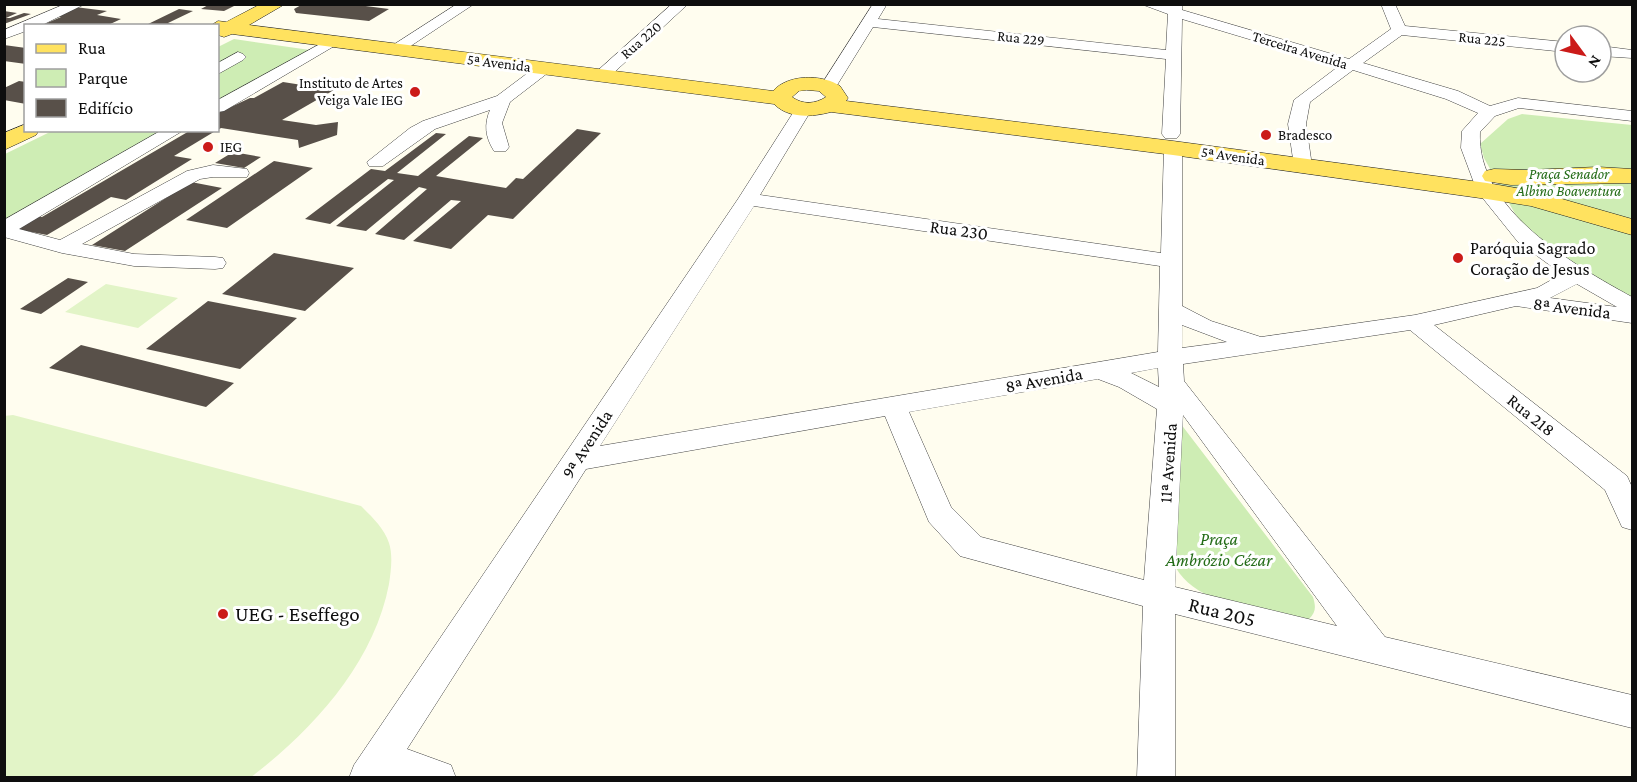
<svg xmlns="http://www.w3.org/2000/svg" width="1637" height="782" font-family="'Crimson Pro',serif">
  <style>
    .green { fill: #ceedb4 }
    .pitch { fill: #e2f4c7 }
    .building { fill: #585049 }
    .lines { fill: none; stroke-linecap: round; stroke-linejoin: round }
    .minor-casing { stroke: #414141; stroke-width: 1 }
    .major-casing { stroke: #1f1f1f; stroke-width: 1 }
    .minor { fill: #fff; fill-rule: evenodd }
    .major { fill: #ffe25f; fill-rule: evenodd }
    .poi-dot { fill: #cb1b19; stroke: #fff; stroke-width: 2 }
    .labels { text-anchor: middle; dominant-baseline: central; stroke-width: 6; stroke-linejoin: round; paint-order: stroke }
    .far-street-label { font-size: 15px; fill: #0e0e0e; stroke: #fff }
    .far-poi-label { font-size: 15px; fill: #0e0e0e; stroke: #fff; text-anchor: start }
    .far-park-label { font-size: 15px; font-style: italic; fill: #246c18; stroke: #fff }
    .street-label { font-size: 18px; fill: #0e0e0e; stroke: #fff }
    .poi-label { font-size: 18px; fill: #0e0e0e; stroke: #fff; text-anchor: start }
    .park-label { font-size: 18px; font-style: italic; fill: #246c18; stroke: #fff }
    .near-street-label { font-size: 21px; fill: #0e0e0e; stroke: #fff }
    .near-poi-label { font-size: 21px; fill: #0e0e0e; stroke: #fff; text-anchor: start }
  </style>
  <rect width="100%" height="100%" fill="#fffdef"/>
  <path class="green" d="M234 39 310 50 218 102V47Z
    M1522 114 1632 125V301L1609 289 1530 236 1514 212 1484 158 1480 144 1508 119Z
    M52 131H168L5 223V154Z
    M1174 415 1313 597C1316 607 1316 612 1309 619H1298C1260 610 1197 605 1176 568Z"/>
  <path class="pitch" d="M106 284 178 298 138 328 65 312Z
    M13 415 361 506C372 517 384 528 389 543 393 555 391 571 389 584 374 663 313 730 251 777H5L4 416Z"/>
  <path class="building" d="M210 4H238L224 11 201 9Z
    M303 4H350L389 9 369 21 296 13 294 9Z
    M75 7 107 11 97 15 121 19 106 26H40L61 17 52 16Z
    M179 9 193 11 168 23 175 24 171 26H144Z
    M4 11 17 13 6 18H10L24 13 31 14 4 24Z
    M4 45 26 48V64L4 61Z
    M19 81 26 82V104L4 100V88Z
    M283 82 334 90 282 120 316 125 338 122 337 135 299 148 298 140 221 128 218 130V113L250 98H254Z
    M577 129 601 133 513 219 488 215 451 249 413 241 461 201 451 200 404 240 375 234 427 189 419 187 366 231 336 226 394 180 388 179 330 224 305 219 371 169 385 171 436 133 446 134 397 173 418 176 469 136 483 138 436 176 506 188 516 178 523 179Z
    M191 130H217L174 156 192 159 126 200 111 197 47 235 16 229 38 216 42 217Z
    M233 152 261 157 244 168 215 163Z
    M274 161 313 168 227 228 186 220Z
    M191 182 222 188 125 251 92 245Z
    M274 253 354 268 305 311 222 294Z
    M68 278 88 282 41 314 20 309Z
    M208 301 297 318 240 369 146 349Z
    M81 345 234 383 206 407 49 368Z"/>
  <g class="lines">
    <defs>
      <path id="minor" d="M65 4H85L40 26H26V31L4 39V30Z
        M457 4H474L400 53H390L387 50 390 47Z
        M672 4H688L607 79H595L593 76 595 73Z
        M873 4H887L878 19 1166 50 1168 14 1141 4H1182V10L1349 59 1391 29 1381 4H1395L1405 26 1565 42V52L1402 35 1363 63 1458 91 1490 106 1518 98 1632 111V121L1519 108 1495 116 1480 132C1476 210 1574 265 1632 297V323L1516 306 1434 325 1627 476 1632 487V530L1622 527 1605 490 1410 330 1183 364 1184 381 1385 637 1632 695V728L1175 614V778H1137L1143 606 960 556 929 522 885 416 586 469 407 749 451 765 456 778H349L354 765 738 199 798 105H810L812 109 760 195 1161 253 1164 148 1167 144H1179L1182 148V306L1211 321 1261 337 1415 315 1537 288 1562 274 1518 242 1477 191 1461 148 1462 131 1478 113 1446 99 1353 70 1310 102 1306 124 1312 166 1310 170H1296L1294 166 1288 124 1294 100 1339 66 1182 19 1180 134 1177 138H1165L1162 134 1166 59 873 27 834 90H822L820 87ZM754 206 1160 266 1158 352 600 446ZM1577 284 1617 307 1550 298ZM1182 325 1227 342 1182 348ZM1158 368 1159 387 1131 373ZM1098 379 1119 387 1157 409 1144 580 981 537 951 507 909 412ZM1183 415 1337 626 1175 587Z
        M331 38 336 39 338 42 336 45 224 111 218 112V100Z
        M1601 46 1632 50V58L1601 56Z
        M238 52 243 54 246 57 243 60 218 74V63Z
        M543 64 549 66 551 69 549 72 510 102 502 123 509 147 506 151H494C485 137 484 124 490 110L435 129 383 166H369L367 162 410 128 423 121 497 96 537 66Z
        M162 130H184L19 229 60 240 187 171 213 165 247 169 249 173 247 177H213L200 179 82 244 134 254 215 257 223 258 226 263 223 268 215 269 134 266 62 253 4 237V220Z"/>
      <path id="major" d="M261 4H285L249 25 773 91C788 74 822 74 840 86L848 98 846 101 1173 141 1487 183 1534 191 1632 219V235L1531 206 1487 199 1173 155 831 112C812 117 789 119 774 104L232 34 224 37 218 35V26H210L218 21 226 22ZM807 90 819 91 826 97C815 104 803 105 792 97L799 91Z
        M26 124V130H39L36 135 4 150V133Z
        M1598 167 1632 169V183L1511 185 1485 181 1482 176 1485 171 1494 169 1528 170Z"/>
    </defs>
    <use href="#minor" class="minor-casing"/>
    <use href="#major" class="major-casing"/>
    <use href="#minor" class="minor"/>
    <use href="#major" class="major"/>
  </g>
  <g class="poi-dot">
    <circle cx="415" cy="92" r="6"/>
    <circle cx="1266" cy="135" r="6"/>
    <circle cx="208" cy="147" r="6"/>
    <circle cx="1458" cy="258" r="6"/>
    <circle cx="223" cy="614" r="6"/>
  </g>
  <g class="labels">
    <g class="far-street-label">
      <text transform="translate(1021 38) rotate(6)">Rua 229</text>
      <text transform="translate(1482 39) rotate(6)">Rua 225</text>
      <text transform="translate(641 40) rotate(-41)">Rua 220</text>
      <text transform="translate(1300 50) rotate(17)">Terceira Avenida</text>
      <text transform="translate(499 63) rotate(7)">5ª Avenida</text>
      <text transform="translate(1233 156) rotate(8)">5ª Avenida</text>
    </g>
    <g class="far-poi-label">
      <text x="403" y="83" text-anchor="end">Instituto de Artes<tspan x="403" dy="17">Veiga Vale IEG</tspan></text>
      <text x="1278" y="135">Bradesco</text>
      <text x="220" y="147">IEG</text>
    </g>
    <g class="far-park-label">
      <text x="1569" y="174">Praça Senador<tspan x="1569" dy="17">Albino Boaventura</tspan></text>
    </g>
    <g class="street-label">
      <text transform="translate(959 230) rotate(8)">Rua 230</text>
      <text transform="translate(1572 308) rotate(7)">8ª Avenida</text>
      <text transform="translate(1044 380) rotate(-10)">8ª Avenida</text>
      <text transform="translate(1531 415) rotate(39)">Rua 218</text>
      <text transform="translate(587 444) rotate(-57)">9ª Avenida</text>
      <text transform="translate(1168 463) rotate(-86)">11ª Avenida</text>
    </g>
    <g class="poi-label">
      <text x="1470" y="248">Paróquia Sagrado<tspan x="1470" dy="21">Coração de Jesus</tspan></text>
    </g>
    <g class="park-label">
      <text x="1219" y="539">Praça<tspan x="1219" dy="21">Ambrózio Cézar</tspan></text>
    </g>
    <g class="near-street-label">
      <text transform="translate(1222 612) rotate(14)">Rua 205</text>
    </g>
    <g class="near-poi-label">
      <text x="235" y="614">UEG - Eseffego</text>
    </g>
  </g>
  <rect width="1637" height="782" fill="none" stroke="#0e0e0e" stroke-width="12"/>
  <rect x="24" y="24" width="195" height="108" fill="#ffffff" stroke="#9f9f9f" stroke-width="1.5"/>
  <rect x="36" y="44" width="30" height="9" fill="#ffe25f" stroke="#9f9f9f" stroke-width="1.5"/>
  <text x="78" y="54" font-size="18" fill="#0e0e0e">Rua</text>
  <rect x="36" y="69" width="30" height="18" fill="#ceedb4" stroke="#9f9f9f" stroke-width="1.5"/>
  <text x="78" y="84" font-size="18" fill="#0e0e0e">Parque</text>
  <rect x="36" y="99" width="30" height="18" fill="#585049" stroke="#9f9f9f" stroke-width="1.5"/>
  <text x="78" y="114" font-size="18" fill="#0e0e0e">Edifício</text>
  <g transform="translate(1583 54) rotate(123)"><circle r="28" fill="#ffffff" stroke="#9f9f9f" stroke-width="1.5"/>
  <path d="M0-4.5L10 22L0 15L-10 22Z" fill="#cb1b19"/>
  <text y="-9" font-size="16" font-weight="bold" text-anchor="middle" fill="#0e0e0e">N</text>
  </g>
</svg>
